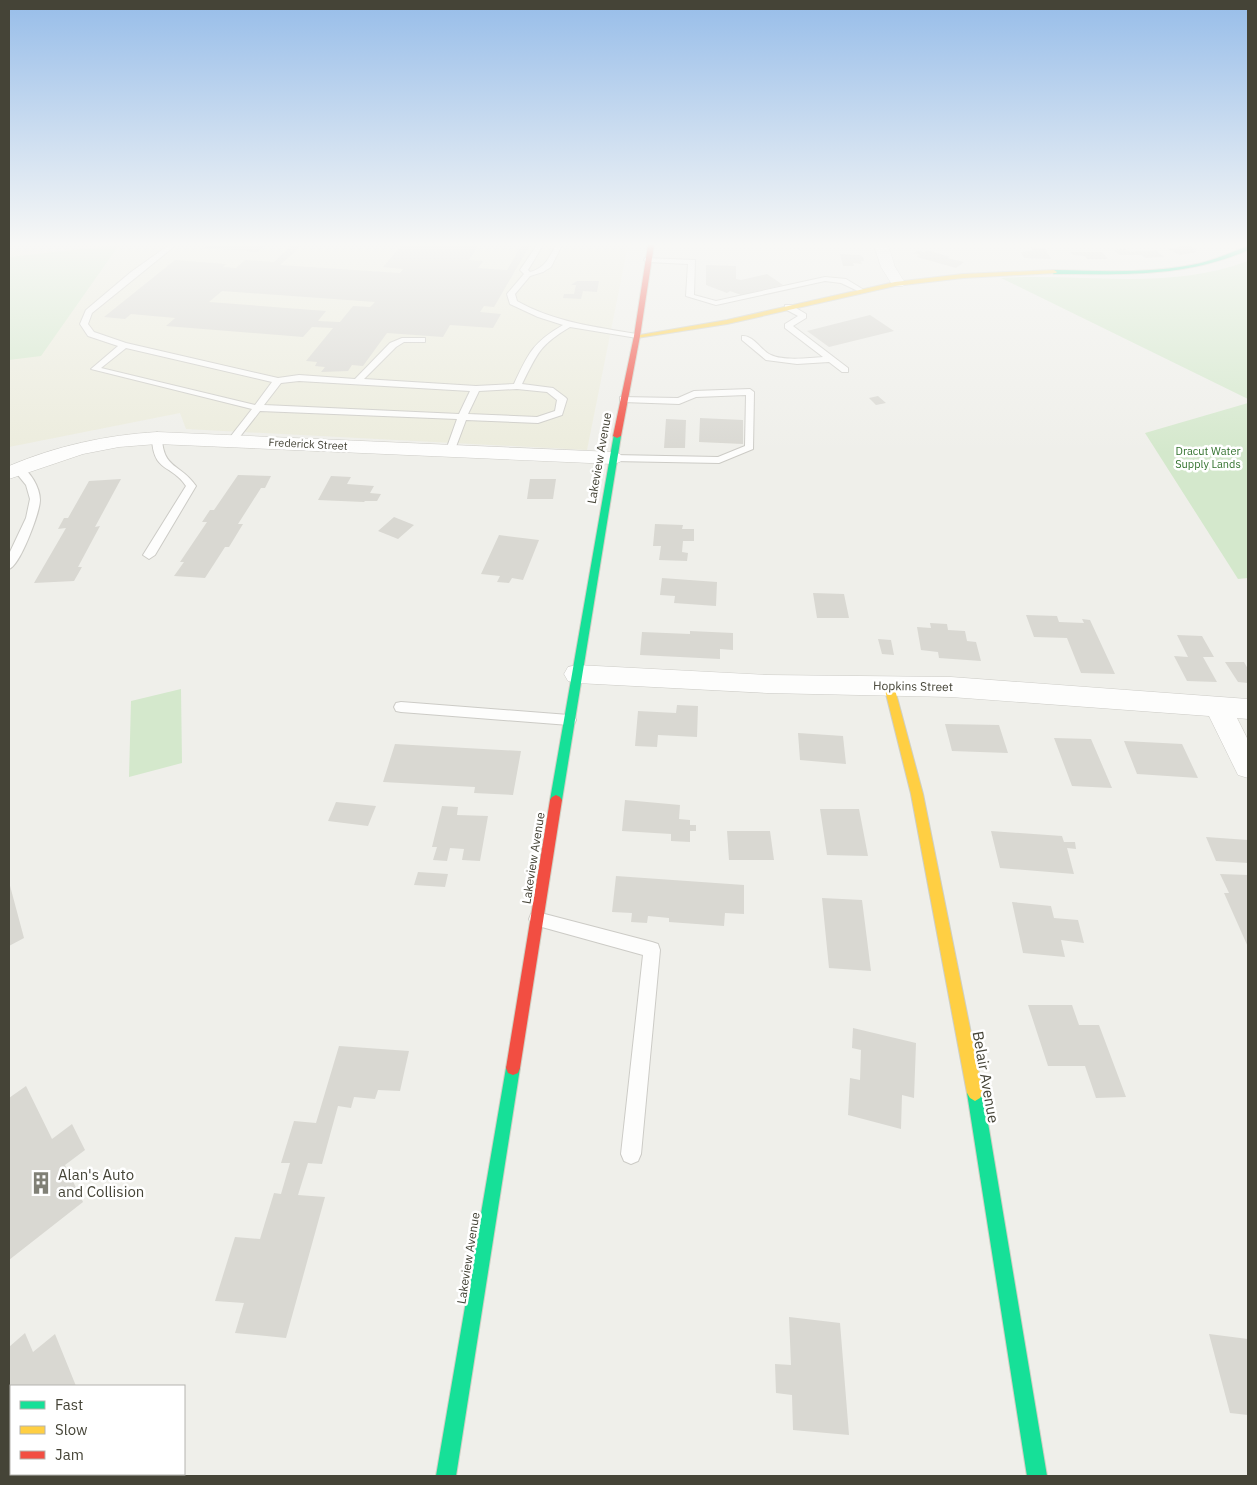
<svg xmlns="http://www.w3.org/2000/svg" width="1257" height="1485" font-family="'IBM Plex Sans',sans-serif">
  <style>
    .education { fill: #ececdd }
    .green { fill: #d4e8cc }
    .building { fill: #d9d8d2; fill-rule: evenodd }
    .lines { fill: none; stroke-linecap: round; stroke-linejoin: round }
    .lane-casing { stroke: #cccbc6; stroke-width: 2 }
    .street-casing { stroke: #cccbc6; stroke-width: 1 }
    .fast-casing { stroke: #cfcfc3; stroke-width: 2 }
    .slow-casing { stroke: #cfcfc3; stroke-width: 2 }
    .jam-casing { stroke: #cfcfc3; stroke-width: 2 }
    .lane { fill: #fdfdfc; fill-rule: evenodd }
    .street { fill: #fdfdfc; fill-rule: evenodd }
    .fast { fill: #16e098; fill-rule: evenodd }
    .slow { fill: #ffcf43; fill-rule: evenodd }
    .jam { fill: #f24e42; fill-rule: evenodd }
    .labels { text-anchor: middle; dominant-baseline: central; stroke-width: 5; stroke-linejoin: round; paint-order: stroke }
    .far-street-label { font-size: 11px; fill: #454437; stroke: #fff }
    .far-park-label { font-size: 11px; fill: #33722e; stroke: #fff }
    .street-label { font-size: 12px; fill: #454437; stroke: #fff }
    .near-street-label { font-size: 15px; fill: #454437; stroke: #fff }
    .near-poi-label { font-size: 15px; fill: #454437; stroke: #fff; text-anchor: start }
  </style>
  <rect width="100%" height="100%" fill="#efefea"/>
  <path class="education" d="M9 245H628L587 450 186 429 180 413 9 447Z"/>
  <path class="green" d="M119 245 41 356 9 360V257Z
    M1248 261V399L1001 278C1083 273 1169 291 1248 261Z
    M1248 403V578L1238 579 1145 433Z
    M181 689 182 763 129 777 131 701Z"/>
  <path class="building" d="M207 245H266L258 252 203 248Z
    M292 245H302L280 265 400 273 403 269 383 267 402 245H479L469 260 483 261 478 268 507 270 522 245H530L494 307 484 306 480 312 501 314 493 328 450 325 443 337 387 333 363 366 352 365 348 371 321 372 325 367 315 366 317 362 306 361 333 328 312 327 303 337 166 326 175 318 131 314 125 319 104 317 175 260 226 264 223 267 236 268 245 260 274 262ZM222 291 375 302 370 307 353 306 340 322 318 321 326 311 209 302Z
    M1188 245 1198 249 1193 250 1197 252 1180 255 1168 249Z
    M1031 247 1045 248 1051 259 1024 258 1021 252 1033 251Z
    M1126 249 1130 252 1156 250 1164 257 1145 258 1142 255H1120L1113 250Z
    M927 250 950 257 947 258 964 262 956 268 917 257 920 255 913 253 918 251 924 252Z
    M1070 252H1102L1108 259H1087L1085 256 1073 255Z
    M840 254 859 255 863 257 864 261H861L862 264 853 263 854 266H843Z
    M706 265 736 266V279L741 280 767 274 783 285 741 295 730 291 727 293 706 285Z
    M577 281H599L597 292 583 291 581 299 563 298 564 294H574L576 285H571Z
    M870 315 894 331 829 347 807 331Z
    M878 396 886 403 876 405 869 398Z
    M700 418 743 420V444L699 442Z
    M666 419 686 420 685 448H664Z
    M238 475 271 476 265 488H261L238 524H243L229 547H225L205 578 174 576 184 562H180L207 522H202L210 510H214Z
    M331 476 351 477 347 484 374 486 370 493 381 494 377 501H365L364 502 318 500Z
    M121 479 95 527 100 526 78 567H82L74 581 34 583 66 528 58 529 64 518H68L89 481Z
    M530 479H556L553 499H527Z
    M394 517 414 525 398 539 378 531Z
    M655 524 683 525 682 529H694V541H683L682 552 688 553 687 561 659 560 661 546H653Z
    M499 535 539 540 523 580 512 578 509 583 497 582 500 576 481 574Z
    M662 578 717 582 716 606 674 603 675 596 660 595Z
    M813 593 844 594 849 618H817Z
    M1026 615 1057 616 1059 622 1084 623 1082 619 1090 620 1115 674 1081 673 1067 638 1034 637Z
    M930 623 947 624 948 630 965 631 967 641 976 642 981 661 939 658 938 652 921 650 917 627 931 628Z
    M690 631 733 633V650L720 649V659L640 655 642 632 690 634Z
    M1177 635 1202 636 1214 657H1203L1217 682 1187 681 1174 656 1188 657Z
    M878 639 891 640 894 655 882 654Z
    M1225 662H1244L1248 669V683L1238 682Z
    M677 705 698 706 697 737 658 735 657 747 635 746 638 711 676 713Z
    M945 724 999 725 1008 753 952 751Z
    M798 733 843 736 846 764 800 760Z
    M1054 738 1091 739 1112 788 1072 786Z
    M1124 741 1182 744 1198 778 1137 774Z
    M395 744 521 751 513 795 474 793 475 787 383 782Z
    M625 800 680 805 679 819 690 820V825H696V831H690V842L671 841V834L622 831Z
    M336 802 376 806 368 826 328 821Z
    M442 806 458 807 457 815 488 816 480 861 462 860 464 849 450 848 447 861 433 860 437 847H432Z
    M820 809H859L868 856 827 855Z
    M727 831H770L774 860H729Z
    M991 831 1062 836 1064 842H1075L1076 849 1067 848 1074 874 1000 868Z
    M1206 837 1248 840V863L1216 861Z
    M418 872 448 874 445 887 414 885Z
    M1220 874 1248 875V947L1224 893H1229Z
    M616 876 744 885V914L725 913 724 926 669 922V918L648 916 647 923 631 922 632 913 612 912Z
    M9 882 24 938 9 946Z
    M822 898 862 900 871 971 829 968Z
    M1012 902 1051 906 1054 918 1078 920 1084 943 1061 940 1065 957 1023 953Z
    M1028 1005H1072L1079 1025H1099L1126 1097 1096 1098 1085 1066H1048Z
    M853 1028 916 1043 914 1098 902 1095 901 1129 848 1115 850 1078 860 1080 861 1050 852 1048Z
    M339 1046 409 1051 400 1091 378 1090 375 1099 354 1097 351 1108 338 1106 322 1164 308 1163 298 1195 325 1197 286 1338 235 1333 244 1303 215 1301 235 1237 260 1239 274 1193 281 1194 290 1163H281L294 1121 316 1123Z
    M26 1086 52 1139 72 1124 85 1150 65 1165 83 1202 9 1260V1098Z
    M789 1317 840 1323 849 1435 793 1430 792 1395 776 1393 775 1364 791 1365Z
    M25 1333 33 1352 55 1334 76 1386H11V1474H28L29 1476H9V1347Z
    M1209 1334 1248 1339V1415L1230 1413Z"/>
  <g class="lines">
    <defs>
      <path id="lane" d="M169 245H176L92 313 88 324 94 332 126 343 278 378 299 375 355 379 390 343 402 338H425V342H404L396 347 364 379 476 386 514 384C528 354 533 342 563 325L538 317 510 304 507 294 524 274 520 270 537 245H543L528 270 530 272C545 268 549 258 556 245H562L551 267 543 272 530 276 515 294 517 301C554 322 595 327 637 334L641 336 637 338 570 327C540 345 538 352 522 384L553 388 565 397 567 399 562 415 538 423 466 420 454 452H448L446 450 457 419 260 411 235 443 232 444 227 441 252 409 91 369 118 346 88 336 80 324 86 310 131 272ZM126 348 272 382 255 405 101 368ZM299 381 470 391 459 414 264 405 281 383ZM517 389 547 392 557 400 555 411 537 417 468 414 479 391Z
        M645 258 695 260 694 295 716 301 825 277 846 279 864 290 860 292 841 283 825 281 716 305 686 296 688 264 648 262 644 260Z
        M785 305H791L806 314V318L793 326 848 368V372H842L829 362 797 364 766 360 742 340V336C754 335 761 351 771 355 783 361 809 358 823 357L785 328V324L798 316 785 309Z
        M750 389 754 392 753 449 719 463 613 461 608 458 613 455 718 457 745 446 746 395 696 397 679 404 623 402 620 401V397L678 398 694 391Z
        M157 435 162 438C163 469 181 464 196 486L155 555 149 559 143 555 186 486C172 464 153 473 152 438Z
        M18 466C30 469 40 488 40 500 40 512 20 566 9 569V554L26 518 30 499 26 485 13 469Z
        M401 702 569 715 574 716 576 720 574 724 569 725 401 712 396 711 394 707 396 703Z
        M537 912 652 942 658 944 660 950 641 1154 638 1161 631 1164 624 1161 621 1154 643 955 531 924 529 919 531 914Z"/>
      <path id="street" d="M874 245H888L895 267 905 283 903 286H893L881 267Z
        M157 432 613 452 620 454 623 458 620 462 613 464 157 444 119 447 83 454 9 479V466C56 446 106 435 157 432Z
        M577 665 767 675 951 677 1248 699V719L1237 718 1248 740V778L1238 775 1209 716 951 697 767 693 577 683 568 681 564 674 568 667Z"/>
      <path id="fast" d="M1248 246V250C1185 278 1122 274 1054 274L1051 272 1054 270C1103 271 1153 274 1201 263 1217 259 1232 252 1248 246Z
        M614 434 621 436 562 800 560 803 556 805 552 803 550 800Z
        M513 1061 518 1063 520 1068 456 1476H436L506 1068 508 1063Z
        M975 1085 980 1088 983 1093 1047 1476H1027L967 1093 970 1088Z"/>
      <path id="slow" d="M1054 270 1057 272 1056 273 963 278 895 286 727 324 637 338 634 336 727 320 895 282 963 274Z
        M889 682 894 686 923 794 983 1093 980 1098 975 1101 970 1098 967 1093 911 794 884 686Z"/>
      <path id="jam" d="M648 245H654L640 336 621 436 617 438 613 436 634 336Z
        M556 795 560 797 562 800 520 1068 518 1073 513 1075 508 1073 506 1068 550 800 552 797Z"/>
    </defs>
    <use href="#lane" class="lane-casing"/>
    <use href="#street" class="street-casing"/>
    <use href="#fast" class="fast-casing"/>
    <use href="#slow" class="slow-casing"/>
    <use href="#jam" class="jam-casing"/>
    <use href="#lane" class="lane"/>
    <use href="#street" class="street"/>
    <use href="#fast" class="fast"/>
    <use href="#slow" class="slow"/>
    <use href="#jam" class="jam"/>
  </g>
  <linearGradient id="sky" x2="0" y2="1"><stop stop-color="#97bde9"/><stop offset="0.54" stop-color="#f8f8f6"/><stop offset="1" stop-color="#f8f8f6" stop-opacity="0"/></linearGradient>
  <rect width="1257" height="453" fill="url(#sky)"/>
  <defs>
    <symbol id="building-bare" viewBox="-9 -9 18 18"><path d="M-4-6H4V6H1V3H-1V6H-4ZM-2.5-4.3h1.7v1.8h-1.7ZM.8-4.3h1.7v1.8H.8ZM-2.5-1h1.7V.8h-1.7ZM.8-1h1.7V.8H.8Z" fill="#808076" stroke="#fff" stroke-width="2.5" paint-order="stroke"/></symbol>
  </defs>
  <g fill-rule="evenodd">
    <use href="#building-bare" x="25" y="1167" width="32" height="32"/>
  </g>
  <g class="labels">
    <g class="far-street-label">
      <text transform="translate(308 444) rotate(3)">Frederick Street</text>
    </g>
    <g class="far-park-label">
      <text x="1208" y="451">Dracut Water<tspan x="1208" dy="13">Supply Lands</tspan></text>
    </g>
    <g class="street-label">
      <text transform="translate(599 458) rotate(-80)">Lakeview Avenue</text>
      <text transform="translate(913 686) rotate(1)">Hopkins Street</text>
      <text transform="translate(533 858) rotate(-81)">Lakeview Avenue</text>
      <text transform="translate(468 1258) rotate(-81)">Lakeview Avenue</text>
    </g>
    <g class="near-street-label">
      <text transform="translate(986 1077) rotate(80)">Belair Avenue</text>
    </g>
    <g class="near-poi-label">
      <text x="58" y="1174">Alan's Auto<tspan x="58" dy="17">and Collision</tspan></text>
    </g>
  </g>
  <rect width="1257" height="1485" fill="none" stroke="#454437" stroke-width="20"/>
  <rect x="10" y="1385" width="175" height="90" fill="#ffffff" stroke="#b5b4af"/>
  <rect x="20" y="1401" width="25" height="8" fill="#16e098" stroke="#b5b4af"/>
  <text x="55" y="1410" font-size="15" fill="#454437">Fast</text>
  <rect x="20" y="1426" width="25" height="8" fill="#ffcf43" stroke="#b5b4af"/>
  <text x="55" y="1435" font-size="15" fill="#454437">Slow</text>
  <rect x="20" y="1451" width="25" height="8" fill="#f24e42" stroke="#b5b4af"/>
  <text x="55" y="1460" font-size="15" fill="#454437">Jam</text>
</svg>
